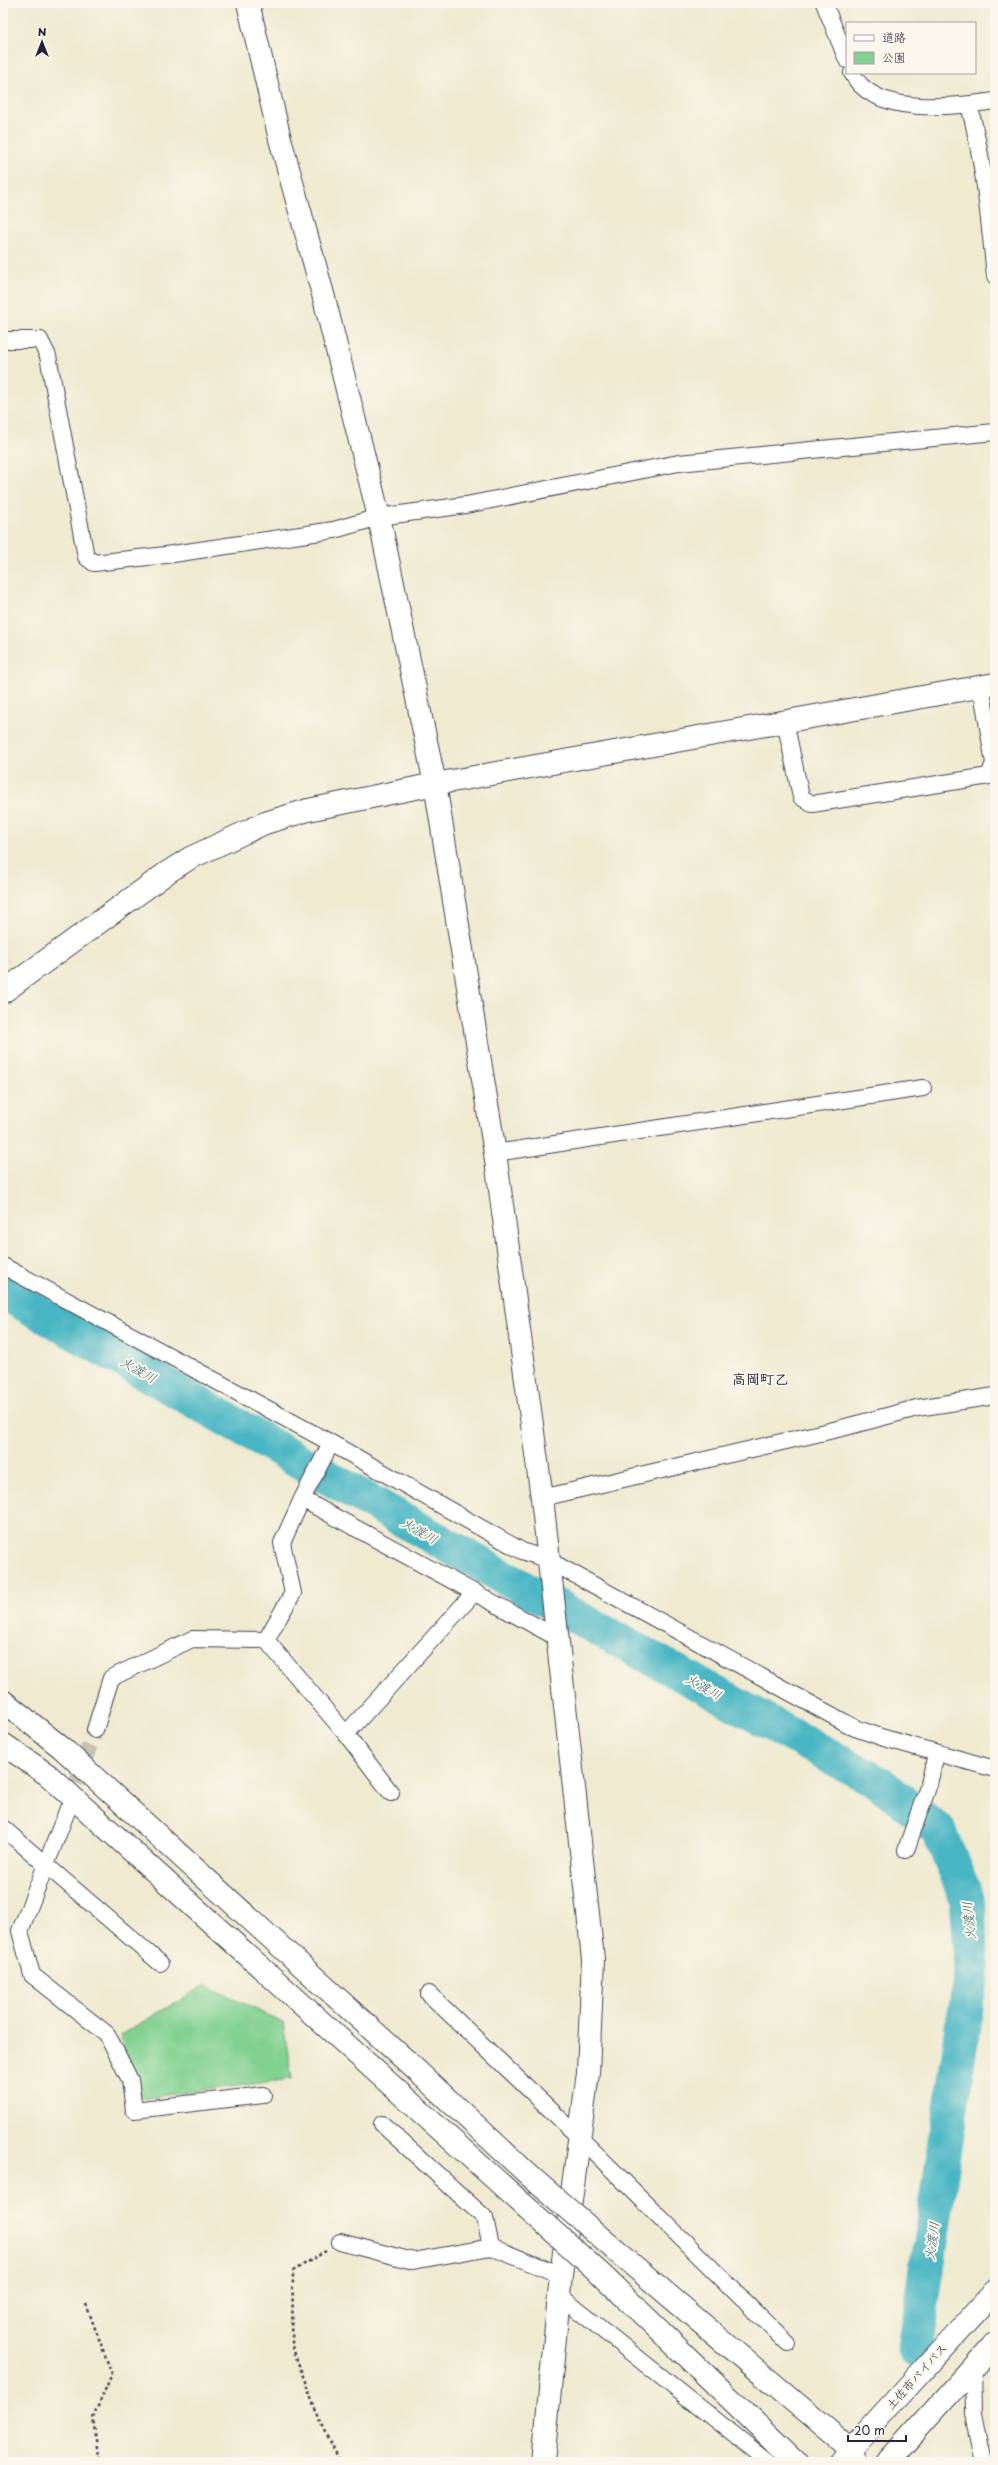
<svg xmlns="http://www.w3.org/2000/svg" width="998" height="2465" font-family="'Playpen Sans','Klee One',sans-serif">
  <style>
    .green { fill: #82d191; stroke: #527a66 }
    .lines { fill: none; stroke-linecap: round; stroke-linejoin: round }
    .river { stroke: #47b5c3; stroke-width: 35 }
    .street-tunnel { stroke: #c6c2b2; stroke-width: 16; stroke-dasharray: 16 8; stroke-linecap: butt }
    .street-casing { stroke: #414051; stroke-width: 18 }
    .secondary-casing { stroke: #414051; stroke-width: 24 }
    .highway-casing { stroke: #414051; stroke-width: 24 }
    .path { stroke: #414051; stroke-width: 2.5; stroke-dasharray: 3 3; stroke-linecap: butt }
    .street { stroke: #fff; stroke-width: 16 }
    .secondary { stroke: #fff; stroke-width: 22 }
    .highway { stroke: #fff; stroke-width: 22 }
    .highway-bridge-casing { stroke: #414051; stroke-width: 24; stroke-linecap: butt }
    .highway-bridge { stroke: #fff; stroke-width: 22 }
    .labels { text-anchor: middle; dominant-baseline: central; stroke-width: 4; stroke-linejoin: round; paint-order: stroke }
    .street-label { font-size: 12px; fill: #22223b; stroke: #fbf7ec }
    .water-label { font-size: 13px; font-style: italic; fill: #315d71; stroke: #fbf7ec }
    .quarter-label { font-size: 14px; font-weight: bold; fill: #22223b; stroke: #fbf7ec }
  </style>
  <rect width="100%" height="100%" fill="#fbf7ec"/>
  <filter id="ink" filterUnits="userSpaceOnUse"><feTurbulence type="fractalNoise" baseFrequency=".025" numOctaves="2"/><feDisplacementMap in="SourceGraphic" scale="8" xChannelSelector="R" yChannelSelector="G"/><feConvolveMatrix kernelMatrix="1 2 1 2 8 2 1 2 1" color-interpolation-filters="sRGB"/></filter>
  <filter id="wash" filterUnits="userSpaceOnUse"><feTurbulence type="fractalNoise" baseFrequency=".012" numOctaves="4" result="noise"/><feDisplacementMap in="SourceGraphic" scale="16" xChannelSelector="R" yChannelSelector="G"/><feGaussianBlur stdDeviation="0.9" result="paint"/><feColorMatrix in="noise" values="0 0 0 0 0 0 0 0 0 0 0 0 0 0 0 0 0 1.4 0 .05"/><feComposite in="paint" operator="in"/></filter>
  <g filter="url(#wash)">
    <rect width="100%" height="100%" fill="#efead0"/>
    <path class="green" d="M206 1985 283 2023 292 2079 141 2098 120 2035Z"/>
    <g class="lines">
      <path class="river" d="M3 1292 489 1569 881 1784 938 1830 967 1898 972 1966 915 2349"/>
    </g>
  </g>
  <g filter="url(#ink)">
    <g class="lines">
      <path class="street-tunnel" d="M69 1806 95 1730"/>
      <defs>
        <path id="street" d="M824 3 847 60
          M852 73C874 117 954 107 995 101
          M969 105C984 161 989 218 995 276
          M3 340H40L48 356 86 557 94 563 166 555 334 530 379 517 466 505 679 463 995 432
          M785 721 801 797 812 804 989 776 994 763 981 686
          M495 1153 923 1088
          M3 1266 331 1443 522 1551 548 1560 855 1728 884 1738 995 1769
          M331 1443 302 1499 556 1637
          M542 1498 842 1428 917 1408 995 1396
          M302 1499 282 1543 293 1593 266 1640 346 1734 475 1592
          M95 1730 111 1678 192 1639 266 1640
          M346 1734 391 1793
          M67 1811 20 1931 32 1975 107 2034 130 2080 134 2110 263 2095
          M3 1828 160 1963
          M906 1850 929 1784 936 1754
          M429 1994 579 2137 788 2344
          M382 2124 485 2218 491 2247 561 2275
          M340 2242 413 2261 491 2247
          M560 2296 768 2462
          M973 2366 974 2414 984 2462"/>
        <path id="secondary" d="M248 3 280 139 324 298 379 517 435 784 495 1153 542 1498 593 1959 588 2073 561 2275 543 2462
          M3 992 168 872 190 858 265 823 308 810 435 784 995 684"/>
        <path id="highway" d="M3 1701 62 1748 401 2056 531 2177
          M3 1744 48 1775 526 2207
          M615 2250 850 2449 855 2462
          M604 2277 796 2462
          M841 2460 995 2291
          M888 2462 995 2343"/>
      </defs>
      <use href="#street" class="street-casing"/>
      <use href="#secondary" class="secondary-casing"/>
      <use href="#highway" class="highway-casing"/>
      <path class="path" d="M326 2251 293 2271 292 2346 315 2409 340 2462
        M86 2304 112 2374 93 2418 99 2462"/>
      <use href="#street" class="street"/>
      <use href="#secondary" class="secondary"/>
      <use href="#highway" class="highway"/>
      <defs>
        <path id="highway-bridge" d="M531 2177 615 2250
          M526 2207 604 2277"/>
      </defs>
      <use href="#highway-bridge" class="highway-bridge-casing"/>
      <use href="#highway-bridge" class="highway-bridge"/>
    </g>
  </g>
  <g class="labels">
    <g class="street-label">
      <text transform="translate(916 2376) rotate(-48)">土佐市バイパス</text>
    </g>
    <g class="water-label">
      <text transform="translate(139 1369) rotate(30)">火渡川</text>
      <text transform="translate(420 1530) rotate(30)">火渡川</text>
      <text transform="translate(704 1686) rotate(29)">火渡川</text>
      <text transform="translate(968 1921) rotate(-96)">火渡川</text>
      <text transform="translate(931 2241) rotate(-82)">火渡川</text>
    </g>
    <g class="quarter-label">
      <text x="760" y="1378">高岡町乙</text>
    </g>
  </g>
  <rect width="998" height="2465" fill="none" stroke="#fbf7ec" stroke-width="16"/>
  <rect x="846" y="22" width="130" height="52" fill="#fbf7ec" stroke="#a4a2a5"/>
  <rect x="854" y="35" width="20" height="6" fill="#ffffff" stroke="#a4a2a5"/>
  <text x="882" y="42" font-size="12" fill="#22223b">道路</text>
  <rect x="854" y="52" width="20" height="12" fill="#82d191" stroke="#a4a2a5"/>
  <text x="882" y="62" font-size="12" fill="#22223b">公園</text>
  <g transform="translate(42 42)" stroke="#fbf7ec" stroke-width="3" paint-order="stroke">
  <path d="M0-3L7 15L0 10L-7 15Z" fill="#22223b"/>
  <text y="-6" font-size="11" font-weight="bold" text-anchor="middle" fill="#22223b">N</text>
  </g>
  <path d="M848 2435v6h58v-6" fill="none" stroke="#22223b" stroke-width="2"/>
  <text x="854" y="2435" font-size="12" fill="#22223b" stroke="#fbf7ec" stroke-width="3" paint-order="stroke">20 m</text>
</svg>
